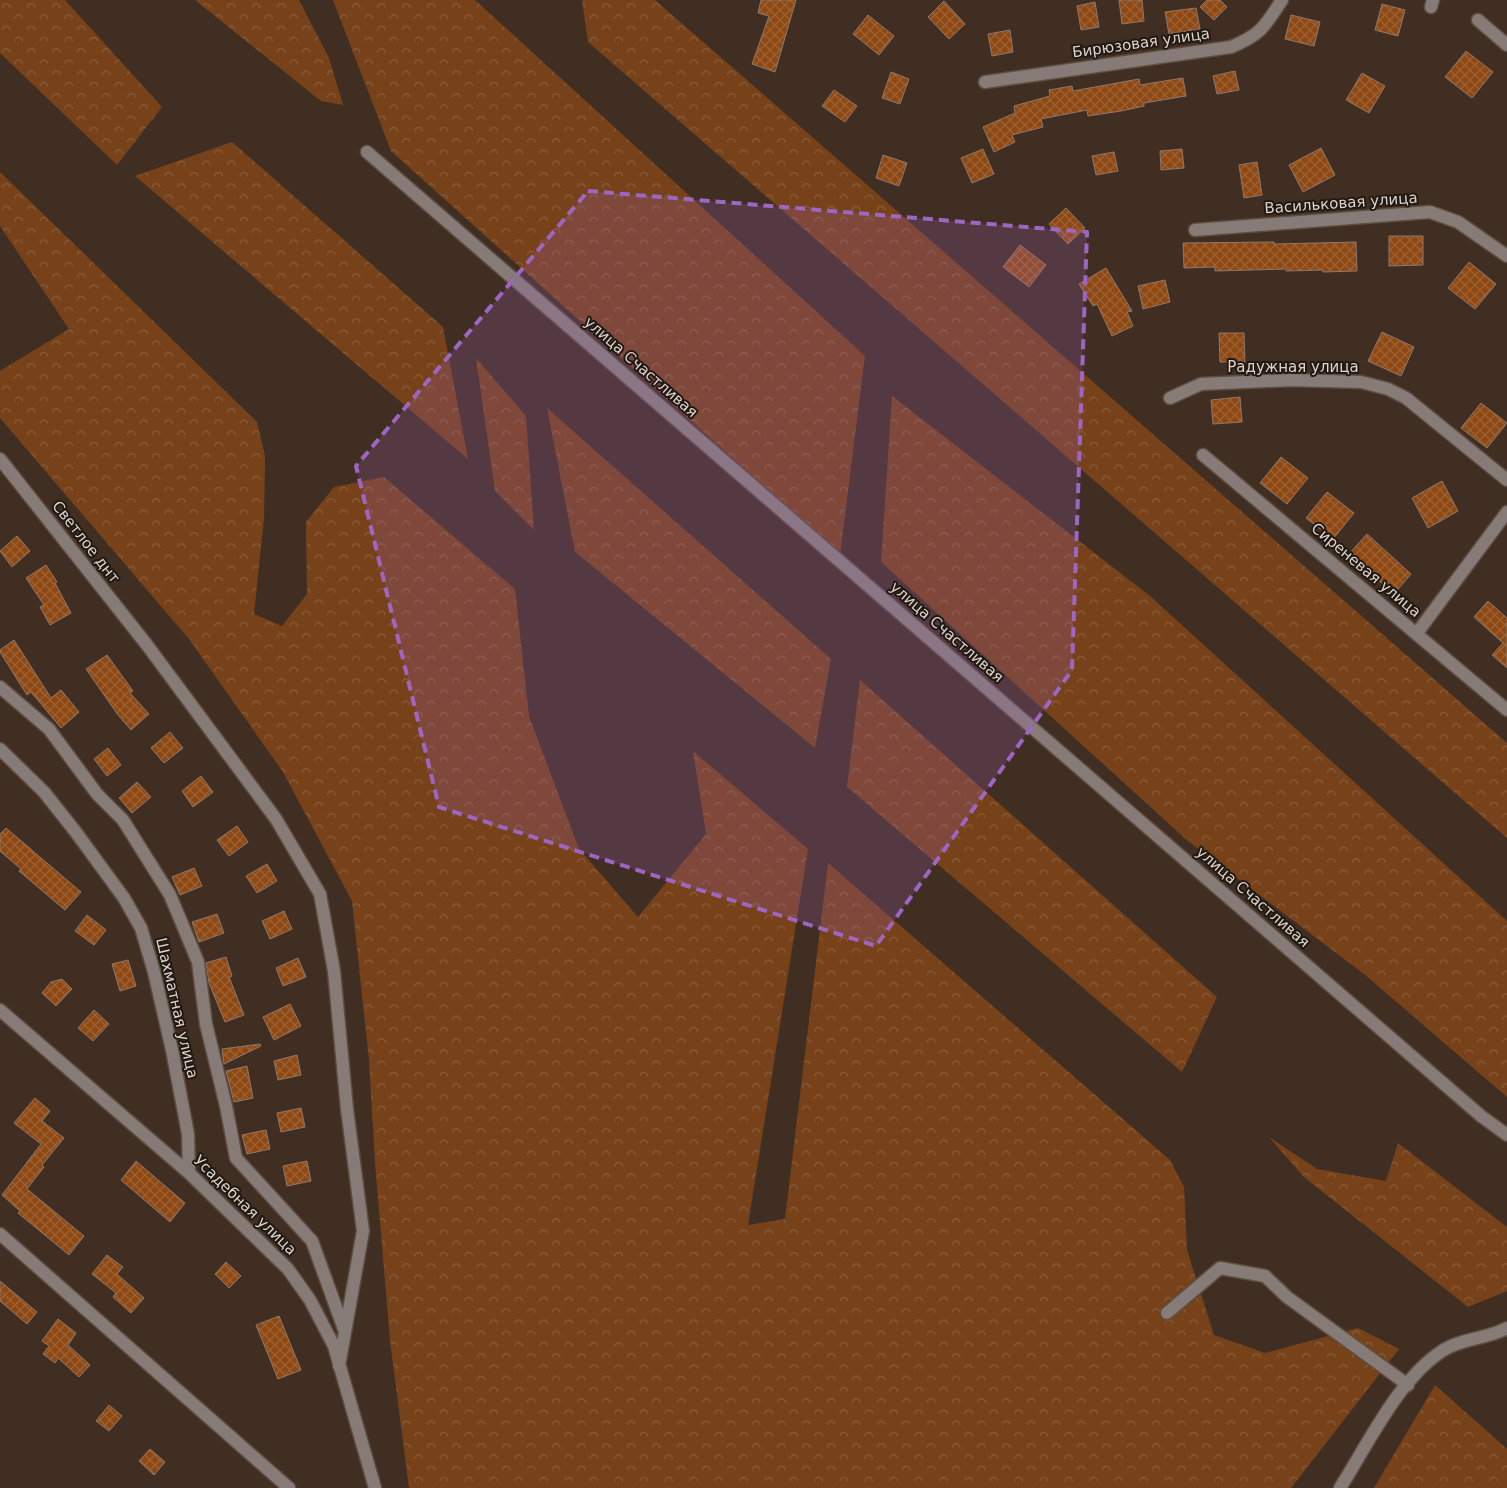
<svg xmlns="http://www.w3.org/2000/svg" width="1507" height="1488" font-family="'DejaVu Sans',sans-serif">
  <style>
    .forest { fill: url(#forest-crowns) }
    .building { fill: url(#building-cross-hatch); stroke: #8e786b }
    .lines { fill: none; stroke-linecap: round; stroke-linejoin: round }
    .minor-casing { stroke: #5d4c40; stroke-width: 15 }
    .minor { stroke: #867b77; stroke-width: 12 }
    .marked { fill: #9e66c3; fill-opacity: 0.2; stroke: #9e66c3; stroke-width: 4; stroke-dasharray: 10 6; stroke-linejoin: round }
    .labels { text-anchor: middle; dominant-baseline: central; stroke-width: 4; stroke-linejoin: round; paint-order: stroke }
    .street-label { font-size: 15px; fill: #dfd3cb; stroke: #211913 }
  </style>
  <defs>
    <pattern id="forest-crowns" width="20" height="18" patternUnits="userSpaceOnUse" patternTransform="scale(1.25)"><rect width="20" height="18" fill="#77421a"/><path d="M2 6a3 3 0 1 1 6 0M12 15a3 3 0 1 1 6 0" fill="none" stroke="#8a5c3a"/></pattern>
    <pattern id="building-cross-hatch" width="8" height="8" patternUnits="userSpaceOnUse" patternTransform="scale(1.25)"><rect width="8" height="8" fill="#8e4813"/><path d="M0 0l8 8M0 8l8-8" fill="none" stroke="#9d6234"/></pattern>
  </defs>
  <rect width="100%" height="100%" fill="#412e22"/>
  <path class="forest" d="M0 0H65L162 107 117 165 0 53Z
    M195 0H299L329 58 343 105 321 101Z
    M333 0H475L865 356 840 555 391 151Z
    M582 0H655L1507 743V838L588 42Z
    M232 142 443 327 468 459 135 176Z
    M0 172 257 422 265 456 264 518 254 614 282 626 307 594 306 522 334 487 384 477 515 589 529 716 579 849 638 917 706 834 693 751 808 849 748 1225 785 1219 828 863 1170 1160 1184 1187 1187 1250 1214 1335 1265 1353 1358 1328 1399 1349 1291 1488H409L390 1340 375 1163 369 1060 352 901 283 772 189 639 0 418V371L69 329 0 226Z
    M476 358 526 416 534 530 495 491Z
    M892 396 1150 596 1507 921V1097L1364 974 1188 841 881 562Z
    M547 408 831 659 815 748 575 552Z
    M860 680 1217 997 1182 1072 847 787Z
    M1269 1137 1317 1169 1386 1181 1398 1143 1507 1227V1291L1468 1307 1304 1177Z
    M1435 1385 1507 1449V1488H1374Z"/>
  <path class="building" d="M761 0H796L775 72 752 64 769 16 758 13Z
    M1119 0H1142L1144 21 1122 24Z
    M1207 0H1220L1227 7 1214 20 1200 7Z
    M944 1 965 24 949 39 928 17Z
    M1095 2 1099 27 1081 30 1077 6Z
    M1382 4 1405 10 1398 36 1375 30Z
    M1196 8 1200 29 1169 34 1165 12Z
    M868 15 894 36 879 55 853 34Z
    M1291 15 1320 22 1314 46 1285 39Z
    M1010 30 1013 52 992 56 988 34Z
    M1466 51 1493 72 1472 98 1445 77Z
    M1235 71 1239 90 1217 94 1213 76Z
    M891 72 909 79 900 104 882 98Z
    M1362 73 1385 86 1369 113 1346 100Z
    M1183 78 1186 96 1144 103V106L1121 111 1088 116 1087 110 1041 119 1043 127 1012 135 1015 142 994 152 983 127 1015 113 1014 106 1050 96 1049 90 1072 86 1073 91 1139 79 1140 85Z
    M834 90 857 106 845 122 822 106Z
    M1321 148 1335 175 1303 192 1289 165Z
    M983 149 994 174 972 183 961 158Z
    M1182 149 1184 168 1161 170 1160 151Z
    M1114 152 1118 171 1096 175 1092 156Z
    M883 155 907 163 899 186 876 178Z
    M1257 162 1262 195 1244 198 1239 165Z
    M1066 208 1085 228 1068 244 1049 224Z
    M1389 236H1423V265L1389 266Z
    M1274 242V244L1356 242 1357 271 1323 272V270L1286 271V269L1215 271V267L1184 268 1183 243Z
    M1020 245 1046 265 1029 287 1003 267Z
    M1469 262 1496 284 1475 309 1448 288Z
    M1106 268 1132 311 1127 312 1133 326 1112 336 1097 304 1093 306 1079 284Z
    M1165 280 1170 302 1143 309 1138 286Z
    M1382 332 1414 347 1401 376 1368 361Z
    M1219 333H1244L1245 362H1220Z
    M1240 397 1242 422 1213 424 1211 400Z
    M1481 403 1507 423 1487 448 1461 428Z
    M1281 457 1308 478 1287 504 1260 483Z
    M1442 481 1458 511 1428 528 1412 498Z
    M1327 492 1354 513 1333 539 1306 518Z
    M1367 534 1411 574 1394 594 1349 554Z
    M17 536 30 551 12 567 0 551Z
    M46 565 57 582 55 583 71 613 50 625 40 607 44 605 26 578Z
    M1488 601 1507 618V668L1492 655 1503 643 1474 617Z
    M14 640 51 698 61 690 79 712 61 728 31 692 27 695 0 652V650Z
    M107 655 133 691 130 693 149 714 131 730 118 715 86 669Z
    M170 732 183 748 164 763 151 748Z
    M108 748 121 765 107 776 94 759Z
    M201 776 213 792 193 807 182 791Z
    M137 782 151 797 132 813 119 798Z
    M237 826 248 842 229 856 217 840Z
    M6 828 81 892 65 910 19 871 21 869 0 851V834Z
    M267 864 277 881 257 893 246 876Z
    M194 868 202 886 180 895 172 877Z
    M284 911 292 929 270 939 262 921Z
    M217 914 224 933 199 942 192 922Z
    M87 915 106 930 94 945 75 931Z
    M226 957 232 976 229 977 244 1015 225 1022 209 983 206 963Z
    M298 958 306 977 283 986 276 968Z
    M128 960 136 986 120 991 112 964Z
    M62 979 72 989 56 1006 42 993 51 982Z
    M290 1004 301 1026 274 1040 263 1017Z
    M94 1010 109 1024 93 1041 78 1028Z
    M260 1044 261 1046 224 1064 222 1049Z
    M297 1055 301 1075 278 1080 274 1061Z
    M247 1066 253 1098 234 1102 226 1071Z
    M35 1098 50 1111 42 1121 64 1138 42 1165 44 1167 27 1189 84 1236 69 1255 18 1213 20 1211 2 1195 41 1144 14 1123Z
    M301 1108 305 1127 281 1132 277 1113Z
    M266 1130 270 1149 247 1154 242 1135Z
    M136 1161 185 1203 170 1222 121 1180Z
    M307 1161 311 1181 287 1186 283 1166Z
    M107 1255 123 1267 117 1274 144 1298 131 1313 113 1297 116 1293 92 1274Z
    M226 1262 241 1276 229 1288 215 1274Z
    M0 1281 37 1312 27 1324 0 1301Z
    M279 1316 301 1370 278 1379 256 1325Z
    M58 1319 76 1333 68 1345 90 1365 79 1377 58 1358 55 1363 43 1354 49 1346 42 1341Z
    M109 1405 122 1416 109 1431 96 1421Z
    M150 1449 165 1462 154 1475 139 1461Z"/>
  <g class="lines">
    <defs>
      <path id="minor" d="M1431 7 1433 0
        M1478 20 1507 45
        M985 82 1231 47C1262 34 1264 27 1282 0
        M367 152 1481 1116 1507 1135
        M1195 230 1430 212 1458 222 1507 256
        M1170 398 1201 384 1291 380 1361 382 1388 389 1406 398 1507 480
        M1203 455 1507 710
        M0 459 147 645 276 819 320 894 334 971 347 1109 363 1231 339 1366
        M1417 633 1507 512
        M0 687 49 729 97 794 123 820 170 895 198 962 206 1024 226 1106 236 1158 312 1241 345 1332
        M0 749 44 792 75 831 124 898 141 928 154 972 172 1050 188 1134 189 1173
        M0 1010 189 1173 288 1269 310 1300 334 1346 375 1488
        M0 1234 289 1488
        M1167 1313 1220 1268 1265 1276 1287 1297 1408 1385
        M1340 1488C1368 1444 1398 1380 1442 1351 1461 1338 1488 1339 1507 1328"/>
    </defs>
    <use href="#minor" class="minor-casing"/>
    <use href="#minor" class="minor"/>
  </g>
  <path class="marked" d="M588 191 1087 232 1072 670 876 946 439 807 356 466Z"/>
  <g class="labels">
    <g class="street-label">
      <text transform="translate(1141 43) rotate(-8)">Бирюзовая улица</text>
      <text transform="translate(1341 203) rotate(-4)">Васильковая улица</text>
      <text transform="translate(641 367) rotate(41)">улица Счастливая</text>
      <text x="1293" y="367">Радужная улица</text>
      <text transform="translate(86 542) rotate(52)">Светлое днт</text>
      <text transform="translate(1366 570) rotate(40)">Сиреневая улица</text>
      <text transform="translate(947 632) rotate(41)">улица Счастливая</text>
      <text transform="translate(1253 897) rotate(41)">улица Счастливая</text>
      <text transform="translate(177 1008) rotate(77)">Шахматная улица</text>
      <text transform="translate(245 1205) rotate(44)">Усадебная улица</text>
    </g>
  </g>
</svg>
